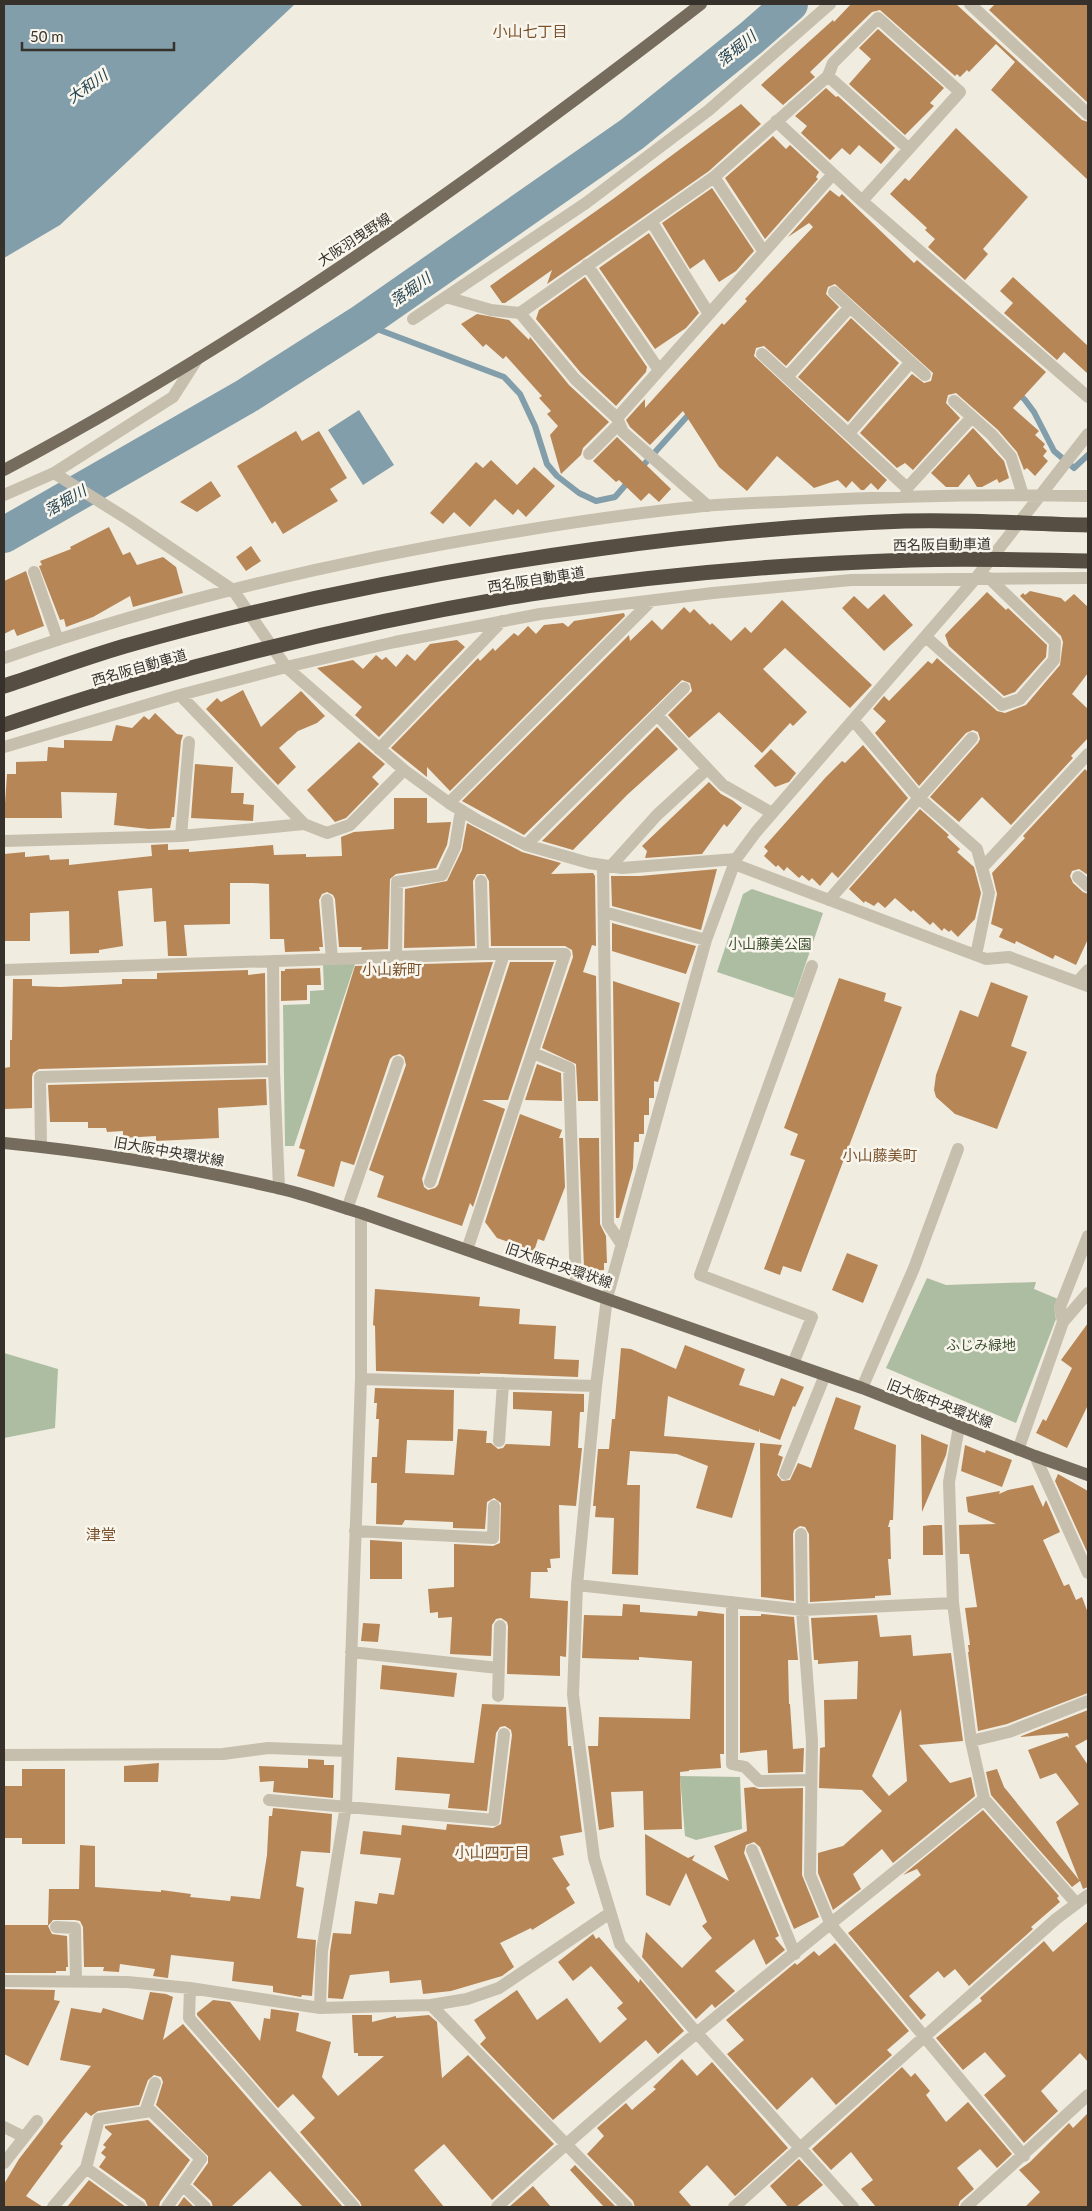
<svg xmlns="http://www.w3.org/2000/svg" width="1092" height="2211" font-family="Lato,'Noto Sans JP',sans-serif">
  <style>
    .green { fill: #adbda1 }
    .water { fill: #829eaa }
    .lines { fill: none; stroke-linecap: round; stroke-linejoin: round }
    .stream { stroke: #829eaa; stroke-width: 6 }
    .river { stroke: #829eaa; stroke-width: 36 }
    .building { fill: #b78657; fill-rule: evenodd }
    .minor { stroke: #c7bfad; stroke-width: 12 }
    .major { stroke: #766c5e; stroke-width: 12 }
    .highway-bridge { stroke: #564d43; stroke-width: 15 }
    .labels { text-anchor: middle; dominant-baseline: central; stroke-width: 5; stroke-linejoin: round; paint-order: stroke }
    .street-label { font-size: 14px; fill: #36312b; stroke: #f8f5ec }
    .park-label { font-size: 14px; fill: #3e5131; stroke: #f8f5ec }
    .neighbourhood-label { font-size: 15px; fill: #7b532e; stroke: #f8f5ec }
    .water-label { font-size: 15px; font-style: italic; fill: #254453; stroke: #f8f5ec }
  </style>
  <rect width="100%" height="100%" fill="#f0ece0"/>
  <path class="green" d="M752 889 823 913 794 998 717 972 743 894Z
    M323 964H355L294 1146H285L283 1005 310 1004V991L324 990Z
    M927 1278 946 1285 1036 1282 1034 1289 1058 1299 1054 1306 1056 1319 1016 1423 886 1368Z
    M4 1353 58 1369 55 1428 4 1438Z
    M680 1776 740 1777 742 1829 696 1840 685 1836Z"/>
  <path class="water" d="M4 4H295L60 225 4 258Z
    M359 410 394 465 363 485 328 430Z"/>
  <g class="lines">
    <path class="stream" d="M361 323 504 377 520 394 535 426 547 464 557 476 579 493 596 501 615 497 629 481
      M1017 392 1025 400 1034 412 1054 451 1074 468 1088 455
      M639 470 691 412"/>
    <path class="river" d="M4 535 248 395 361 323 632 134 751 38 790 4"/>
  </g>
  <path class="building" d="M851 4H956L1082 120 1088 122V180L991 90 1015 62 996 44 969 72 967 70 960 77 957 74 955 76 880 10 872 12 810 72 815 77 783 105 761 85 833 20 834 22Z
    M995 4H1088V103L989 10Z
    M878 29 944 88 930 103 934 106 905 135 849 84 871 59 859 48Z
    M826 88 836 97 838 96 895 148 881 164 859 145 850 155 842 148 830 160 801 133 807 126 795 116Z
    M741 104 761 124 709 171 547 284 552 270 505 303H502L490 286 613 199Z
    M956 128 1028 197 983 249 988 254 965 280 928 247 935 239 925 230 927 228 890 194 905 178 909 181Z
    M773 136 786 149 790 145 819 172 816 177 818 179 765 239 725 178Z
    M712 188 754 251 736 271 719 282 704 259 690 269 662 223Z
    M830 190 839 197 842 194 914 263 917 260 1046 372 1013 408 1039 431 1035 435 1045 444 1043 447 1047 451 1043 456 1048 461 1035 476 1027 468 1024 470 1017 452 998 430 956 393 948 395 946 403 960 418 913 470 905 463 897 468 860 433 912 374 924 383 931 381 933 373 835 284 828 287 826 294 839 307 786 366 764 346 756 348 754 356 887 480 878 490 871 483 864 490H861L852 481 846 488 838 480 814 488 777 456 747 491 719 467 683 411 650 445 630 427 626 420 645 399V408L722 323 724 325 747 301 745 299 813 227 809 223 788 237Z
    M649 233 699 313 686 328 655 349 599 268Z
    M585 277 647 367 646 372 616 406 581 373 536 319 539 310Z
    M1013 277 1088 346V374L1064 352 1057 360 1004 313 1013 303 1000 291Z
    M477 314 509 320 529 340 530 337 569 385 609 422 583 448 581 455 561 474 550 435 558 426 547 414 551 411 539 398 542 396 506 356 503 359 486 344 483 347 461 324Z
    M851 318 899 363 848 422 798 377Z
    M973 428 1004 461 1009 478 999 483 997 479 982 487H977L969 474 958 487H946L931 473Z
    M296 431 302 441 319 431 347 478 330 489 338 501 283 534 275 521 272 524 237 466Z
    M617 437 671 489 659 502 649 493 641 501 619 480 616 482 593 461Z
    M491 460 517 485 534 467 555 486 526 517 518 509 513 515 495 499 470 527 454 512 443 524 430 513 476 462 483 468Z
    M211 481 221 496 197 512 180 502Z
    M109 527 123 555 130 552 137 565 163 557 176 567 183 593 133 607 130 596 93 617 66 627 64 619 60 620 39 566 42 565 40 561 71 549 70 547Z
    M251 546 261 561 246 571 236 557Z
    M26 571 44 626 17 636 14 629 4 634V581Z
    M1030 591 1061 598 1065 602 1074 594 1088 607V673L1072 694 1088 709V738L1071 756 1073 758 1011 825 982 797 959 822 930 797 978 743 980 739 978 732 973 730 966 733 919 786 875 733 886 721 873 709 884 696 889 701 928 661 932 664 937 658 997 711 1005 713 1026 705 1060 665 1063 642 1061 636 1020 596 1023 593 1025 595Z
    M987 592 1006 610 1008 608 1047 645 1046 657 1015 692 1004 696 949 646 945 635Z
    M884 594 913 625 884 651 842 608 854 596 868 609Z
    M782 600 872 685 850 708 785 648 763 669 807 712 793 726 790 723 762 753 719 712 689 738 668 715 692 691 690 683 682 680 524 835 462 801 629 635 630 641 652 620 662 630 684 607 690 613 694 609 710 625 712 623 731 641 745 627 751 633Z
    M624 613 625 616 450 791 427 767V777L391 748 478 658 480 661 493 648 495 651 514 633 518 636 528 626 536 634 544 625 563 623 568 627 574 621Z
    M457 640 465 647 379 737 355 715 362 707 317 668 353 660 363 669 376 655 382 660 386 657 396 667 407 654 415 661 430 644Z
    M243 690 261 727 301 691 325 716 317 723 298 731 279 748 296 767 278 785 206 709 217 698 221 702Z
    M155 713 177 734 183 735 181 741 174 817H172L170 828 149 829 114 825 117 793 61 792 62 818H4L7 774H16V762L47 761 48 747 64 748V740L112 741 116 725 132 728 144 716 149 720Z
    M657 727 678 749 627 795 573 850 542 841Z
    M359 742 385 764 372 777 379 784 346 818 335 822 307 790Z
    M863 745 908 798 838 878 832 872 820 886 812 878 809 881 802 875 799 878 787 867 784 871 778 865 776 867 764 856 768 851 764 847 826 777 842 761 845 763Z
    M771 749 796 773 789 782 775 787 754 766Z
    M195 764 233 767 231 793H244L243 804 254 805 253 821 191 818Z
    M1085 769 1088 772V875L1079 869 1072 871 1070 876 1073 883 1083 892 1088 894V939L1076 965 1055 955 1053 959 1016 941 1015 944 999 937 1003 929 991 924 997 894 992 873 1025 838 1023 836Z
    M709 782 721 794 732 800 742 808 727 827 724 824 702 854 645 858 647 851 642 846Z
    M394 798H427V823L451 822 447 845 436 868 396 874 390 879 388 949 361 950 362 947H339L335 899 333 895 327 892 322 894 319 900 323 947H319L320 951 285 952 284 939H270L269 884 253 883H230V924L184 925 187 956H168L166 921 154 922 152 888 118 891 123 946 99 950V953L70 954 69 911 30 913V941H4V854L25 852V857L49 855 50 860 69 859V865L152 856 151 845 168 844V850L189 849V852L273 845 274 855 306 854V857L342 856 341 837 354 832 394 829Z
    M920 809 949 835 947 837 960 849 957 852 974 867 981 893 975 919 958 937 951 930 949 932 944 928 942 931 933 922 930 925 913 910 911 912 895 898 885 908 878 902 874 906 865 901 864 903 849 889Z
    M467 823 522 852 561 863 551 874 593 873 595 876 596 946 592 945 583 972 596 976 598 1101H578L576 1064 542 1048 573 957 572 950 565 946H491L489 881 485 874H477L473 881 475 946 404 948 405 889 447 881 462 850Z
    M717 869 701 930 612 906 611 876H640Z
    M612 923 696 946 686 974 612 951Z
    M493 962 422 1179 424 1187 428 1190 435 1188 438 1185 510 962H554L508 1100H482L505 1109 473 1207 470 1203 462 1226 377 1197 384 1176 369 1170 406 1065 404 1057 400 1054 393 1056 390 1059 354 1165 341 1161 334 1187 297 1176 305 1150 299 1148 355 966Z
    M320 968 321 985H307V1000L281 1001V971H285V969Z
    M248 970V975L265 973 266 1063 39 1069 33 1073 32 1077V1108L4 1109V1068L10 1067V1040H12L13 979H32V986L60 987 122 984V979H157V973Z
    M839 978 886 993 884 1001 902 1007 801 1272 783 1266 780 1275 764 1269 805 1160 790 1155 798 1134 784 1128Z
    M613 981 680 1003 658 1082 654 1081V1098H649V1115H644V1134H639V1142H634L633 1168 619 1218H616Z
    M991 982 1028 996 1011 1046 1027 1052 997 1129 955 1114 936 1097 934 1090 936 1075 960 1010 978 1017Z
    M537 1064 561 1073 562 1101 525 1100Z
    M266 1079 267 1105 218 1108 219 1138 156 1141V1136L123 1138V1131L107 1132 106 1128H88V1122H50L48 1085Z
    M520 1114 562 1130 559 1138H563L565 1187 544 1241 538 1239 534 1251 497 1238 485 1222Z
    M579 1138H599L600 1224 606 1236 607 1263H604V1270L586 1271V1268H584Z
    M847 1253 878 1265 863 1303 832 1290Z
    M375 1289 480 1297 479 1306 520 1309 519 1324 556 1326 554 1359 579 1360 578 1377 480 1373V1374L376 1371 375 1326 373 1325Z
    M1088 1323V1405L1067 1448 1036 1433 1043 1419 1046 1421 1072 1368 1061 1360Z
    M685 1345 745 1369 739 1385 774 1396 781 1378 804 1387 795 1407 793 1406 780 1440 760 1432V1428L759 1432 668 1396 664 1436 755 1443 732 1518 696 1508 708 1466 677 1454 630 1451 627 1485H640L638 1575 612 1574 614 1518 595 1517 596 1506H593L598 1449H609L612 1419H615L621 1348 631 1349 676 1369Z
    M375 1388 454 1390 453 1441 407 1440 405 1473 454 1475 458 1429 487 1431 486 1443H491L498 1449 503 1448 506 1444 550 1446 552 1411 513 1409V1392L584 1394V1412H580L578 1448H582L576 1506 559 1505 560 1558 550 1559 551 1568H547L548 1572H531L530 1598 568 1601 566 1657 560 1656V1676L507 1674 508 1626 507 1622 501 1618 496 1619 492 1625 491 1656 450 1654 452 1617 438 1618V1612L430 1613 428 1589 454 1587V1544L493 1546 500 1543 501 1503 494 1498 487 1502 485 1529 453 1528V1522L405 1520 402 1525 376 1524 377 1483H371L372 1457H377L379 1419H376L377 1403H374Z
    M836 1397 861 1406 854 1429 896 1445 893 1520H890L888 1527H890L891 1559H888L891 1595 875 1596V1598L810 1602 809 1534 805 1527 800 1526 794 1530 793 1534 794 1601 761 1597 760 1443 782 1445 778 1455 783 1457 777 1475 782 1481 790 1480 798 1463 811 1468Z
    M921 1434 948 1445 946 1455 922 1512Z
    M965 1445 985 1453 986 1450 1012 1460 1002 1487 961 1471Z
    M1058 1474 1088 1491V1554L1055 1481Z
    M1033 1485 1043 1507 1046 1500 1060 1532 1043 1540 1064 1586 1069 1584 1076 1600 1082 1597 1088 1613V1693L1007 1724 978 1731 968 1652H969L968 1645H970L965 1608 977 1607 969 1554H960L959 1525 996 1524 968 1512 966 1497 1000 1491 999 1494 1008 1490Z
    M932 1525H942L943 1555H923V1526Z
    M370 1540 402 1542V1579H370Z
    M623 1604 640 1605V1612L697 1616 698 1611 724 1614V1754H720L721 1768 689 1770V1771L680 1772 682 1829 644 1830 643 1791 611 1792 614 1827 599 1830 588 1746H598L599 1717 690 1719 692 1661 639 1657V1660L582 1658 584 1615 622 1616Z
    M761 1614 794 1617 798 1660H788L789 1704H790L793 1749 804 1748 803 1772 768 1773 767 1750 740 1753V1616H761Z
    M877 1615 880 1637 911 1635 913 1656 951 1653 963 1741 919 1745 950 1783 971 1777 975 1796 893 1863 882 1849 853 1874 861 1889 833 1910 818 1873V1853L843 1846 882 1811 862 1790 819 1788 820 1748 825 1747 824 1700 857 1699 858 1661 818 1664V1660H814L811 1618ZM901 1709 907 1781 889 1796 872 1776Z
    M363 1623 380 1624 378 1642 361 1641Z
    M382 1665 457 1673 454 1697 380 1689Z
    M482 1704 566 1707 568 1746H571L582 1832 560 1836 564 1855 552 1858 570 1885 566 1888 575 1903 532 1930 531 1928 500 1943 514 1967 502 1976 451 1991 423 1994 421 1980 390 1983 389 1971 350 1975 343 1999 328 1998 330 1952 333 1933 351 1934 355 1901 377 1904 379 1893 394 1895 401 1858 360 1854 363 1831 401 1835 402 1825 446 1830 447 1824 493 1828 501 1824 512 1735 511 1730 505 1726 500 1727 496 1733 487 1811 448 1808 450 1794 395 1790 397 1757 474 1763Z
    M1088 1710V1739L1075 1746 1088 1765V1887L1083 1889 1080 1881 1072 1887 991 1795 986 1772 997 1769 1004 1787 1079 1880 1056 1822 1079 1804 1056 1773 1040 1779 1028 1750 1067 1736 1069 1738 1068 1733 1019 1737Z
    M308 1759 324 1760V1765H334L333 1798 273 1792 274 1781 260 1782 259 1766 308 1768Z
    M159 1763 158 1782H124V1766Z
    M22 1769H65V1844H22V1838H4V1786H22Z
    M754 1787 759 1789 803 1788 802 1875 819 1917 794 1929 760 1847 754 1842 746 1845 744 1853 779 1936 775 1938 785 1950 766 1965 754 1939 715 1971 735 1991 715 2008 712 2004 696 2019 642 1957 646 1932 682 1968 712 1938 702 1926 707 1922 686 1873 670 1906 646 1895 645 1834 688 1858 695 1855 692 1860 729 1881 714 1846 747 1831 744 1788Z
    M273 1808 332 1814 330 1853 301 1851 296 1886 304 1888 297 1938 316 1940 312 1996 302 1995 301 1997 273 1992V1986L232 1981 234 1962 171 1955 168 1978 153 1976 155 1969 120 1964 119 1972 103 1971 104 1967H84L83 1927 80 1921 75 1920H53L48 1926 52 1934 67 1936 68 1967H66V1971H56V1973H4V1925H48L49 1889H79L80 1845 95 1846V1887L161 1892V1890L191 1894 190 1897 230 1901 231 1896 260 1899 267 1855 269 1816H272Z
    M983 1810 1059 1896 1057 1898 1060 1902 1031 1927 1033 1929 969 1986 955 1969 944 1978 938 1971 909 1996 926 2015 921 2020 848 1933 921 1875 917 1869 903 1875Z
    M1088 1921V2062L1080 2053 1041 2091 1058 2111 1024 2143 984 2095 1006 2076 985 2052 963 2070 936 2038 982 2001 980 1998 1044 1941 1053 1952Z
    M593 1934 596 1939 599 1937 639 1983 640 1979 684 2031 658 2054 646 2040 553 2120 480 2044 486 2038 474 2020 517 1990 537 2020 567 1998 600 2043 627 2019 617 2008 623 2003 591 1966 573 1981 558 1962Z
    M835 1943 909 2031 887 2050 892 2055 836 2105 812 2077 777 2110 727 2054 744 2040 726 2020 795 1963 797 1965 814 1951 819 1956Z
    M4 1989 55 1990 54 2000 60 2001 28 2066 4 2054Z
    M150 1992 166 1994 173 1997 163 2040 183 2024 343 2207H303L270 2171 231 2207H213L211 2201 193 2184 208 2163V2156L156 2105 163 2082 161 2077 154 2075 148 2080 139 2105 98 2111 91 2116 86 2112 60 2144 63 2146 26 2196 43 2207H4V2184L19 2159 91 2066 60 2060 71 2008 101 2013 103 2008 143 2020Z
    M213 2000 230 2002 260 2041 264 2018 270 2019 271 2009 299 2013 296 2031 331 2042 322 2077 338 2096 384 2056H358V2053H354L352 2015H372V2022L396 2016V2018L429 2015 437 2022 442 2078 468 2055 554 2144 492 2200 444 2144 414 2170 444 2207H362L360 2202 300 2132 315 2118 293 2094 278 2108 197 2015V2013Z
    M682 2059 697 2076 712 2062 788 2148 735 2196 707 2165 679 2192 692 2207H635L633 2201 587 2154 604 2136 597 2128 626 2103 632 2110 656 2089 653 2087Z
    M902 2067 911 2077 915 2073 930 2091 926 2095 946 2122 968 2102 1012 2154 997 2168 980 2149 957 2168 974 2189 960 2201 958 2207H876L861 2189 873 2180 851 2152 831 2170 812 2149Z
    M1088 2113V2207H1025L1040 2192 1019 2170 1030 2162 1069 2123 1073 2128Z
    M148 2120 190 2160 160 2202 159 2207H148L145 2200 99 2167 106 2157 101 2153 106 2147 103 2145 112 2134 105 2128V2126Z
    M799 2159 823 2185 796 2207H788L770 2186Z
    M575 2165 616 2207H604L570 2170Z
    M89 2180 126 2207H67Z
    M533 2186 551 2207H509Z
    M184 2197 194 2207H177Z"/>
  <g class="lines">
    <path class="minor" d="M970 4 1088 114
      M828 76 909 149
      M776 121 862 201 1088 397
      M714 177 764 252
      M651 221 709 314
      M587 265 659 370
      M834 292 850 307
      M446 297 491 310 520 313
      M413 319 586 203 709 110 830 4
      M762 354 907 488 906 497
      M787 377 850 307 925 375
      M954 401 992 435 1011 457 1023 495
      M617 418 833 174
      M849 433 911 362
      M589 454 619 424
      M54 473 129 520 233 590 286 667 404 770 449 803 477 820 526 845 589 863 622 868 736 859
      M907 488 972 417
      M4 495 54 473 173 397 198 358
      M708 506 623 432 617 418 575 379 520 313 714 177 828 76 833 63 878 18 960 92 862 201
      M34 572 58 640
      M926 637 1002 705 1020 699 1054 660 1055 642 989 578
      M4 658C169 600 341 560 514 532 574 522 634 513 695 507 730 503 765 503 800 501 896 496 992 494 1088 496
      M180 695 304 824
      M657 715 723 785 772 813
      M853 720 919 798 977 849 989 893 976 955
      M4 747 180 695 286 667 395 642 540 614 713 593 851 580 1088 578
      M379 749 502 621
      M449 803 651 601
      M181 836 189 742
      M4 841 181 836 304 824 327 833 350 825 404 770
      M526 845 684 688
      M734 864 986 959 1009 957 1088 986
      M603 865 608 1224 622 1245
      M611 866 657 815 707 769
      M983 867 1088 754
      M1078 877 1088 886
      M481 881 483 954
      M327 900 332 959
      M829 900 972 738
      M604 912 706 940
      M396 957 397 882 442 875 455 847 461 810
      M273 961 274 1071 279 1188
      M4 970 483 954H565L467 1250
      M1077 982 1088 970
      M533 1053 569 1068 576 1287
      M41 1147 40 1077 274 1071
      M430 1182 504 954
      M347 1209 398 1062
      M1063 1322 1060 1307 1088 1236
      M793 1364 812 1317 700 1275 812 966
      M361 1379 596 1386
      M862 1388 914 1268 958 1149
      M959 1427 949 1482 953 1603 971 1741 984 1799 1076 1903
      M499 1441 503 1383
      M1018 1450 1063 1322 1088 1293
      M1035 1456 1088 1573
      M785 1474 825 1375
      M355 1531 493 1538 494 1506
      M801 1534 802 1610 812 1741 810 1875 831 1925 1024 2156
      M577 1585 802 1610 953 1603
      M732 1602V1764L745 1767 759 1781 811 1780
      M351 1652 498 1668
      M498 1696 500 1626
      M971 1741 1009 1732 1088 1701
      M4 1755 223 1754 268 1748 347 1751
      M269 1800 494 1820 504 1734
      M752 1850 795 1954
      M56 1927 75 1928 76 1981
      M4 1981 127 1982 190 1988 320 2008 431 2005 467 1999 499 1988 610 1913
      M190 1988 189 2018 354 2207
      M431 2005 627 2207
      M320 2008 322 1951 346 1806 361 1379V1213
      M145 2112 155 2083
      M4 2127 24 2137
      M4 2163 37 2121
      M86 2168 140 2207
      M183 2185 205 2207
      M53 2207 86 2168 99 2119 151 2111 201 2159 167 2207
      M497 2207C652 2063 820 1934 984 1799
      M734 2207 1056 1919 1088 1895
      M853 2207 696 2032 620 1944 594 1858 573 1695 577 1585 596 1386 607 1298 706 940 736 859 756 832 976 578 1088 434
      M966 2207 1088 2095"/>
    <path class="major" d="M4 470C251 339 480 175 701 4
      M4 1143C96 1152 187 1167 277 1188 306 1194 333 1205 361 1213L862 1388 1035 1456 1088 1475"/>
    <path class="highway-bridge" d="M4 686C44 673 84 658 125 646 279 602 437 571 597 549 699 535 802 525 905 521 966 519 1028 524 1088 525
      M4 725C46 711 88 697 130 685 261 647 396 616 530 594 654 575 786 564 911 560 970 558 1029 560 1088 561"/>
  </g>
  <g class="labels">
    <g class="street-label">
      <text transform="translate(354 239) rotate(-33)">大阪羽曳野線</text>
      <text transform="translate(942 544) rotate(-1)">西名阪自動車道</text>
      <text transform="translate(536 579) rotate(-9)">西名阪自動車道</text>
      <text transform="translate(139 667) rotate(-16)">西名阪自動車道</text>
      <text transform="translate(169 1151) rotate(10)">旧大阪中央環状線</text>
      <text transform="translate(559 1265) rotate(19)">旧大阪中央環状線</text>
      <text transform="translate(940 1403) rotate(21)">旧大阪中央環状線</text>
    </g>
    <g class="park-label">
      <text x="770" y="943">小山藤美公園</text>
      <text x="981" y="1344">ふじみ緑地</text>
    </g>
    <g class="neighbourhood-label">
      <text x="530" y="31">小山七丁目</text>
      <text x="392" y="969">小山新町</text>
      <text x="880" y="1155">小山藤美町</text>
      <text x="101" y="1534">津堂</text>
      <text x="492" y="1852">小山四丁目</text>
    </g>
    <g class="water-label">
      <text transform="translate(736 48) rotate(-39)">落堀川</text>
      <text transform="translate(87 86) rotate(-35)">大和川</text>
      <text transform="translate(410 289) rotate(-35)">落堀川</text>
      <text transform="translate(65 500) rotate(-30)">落堀川</text>
    </g>
  </g>
  <rect width="1092" height="2211" fill="none" stroke="#36312b" stroke-width="10"/>
  <path d="M22 42v8h152v-8" fill="none" stroke="#36312b" stroke-width="2.5"/>
  <text x="30" y="42" font-size="15" fill="#36312b" stroke="#f8f5ec" stroke-width="4" paint-order="stroke">50 m</text>
</svg>
